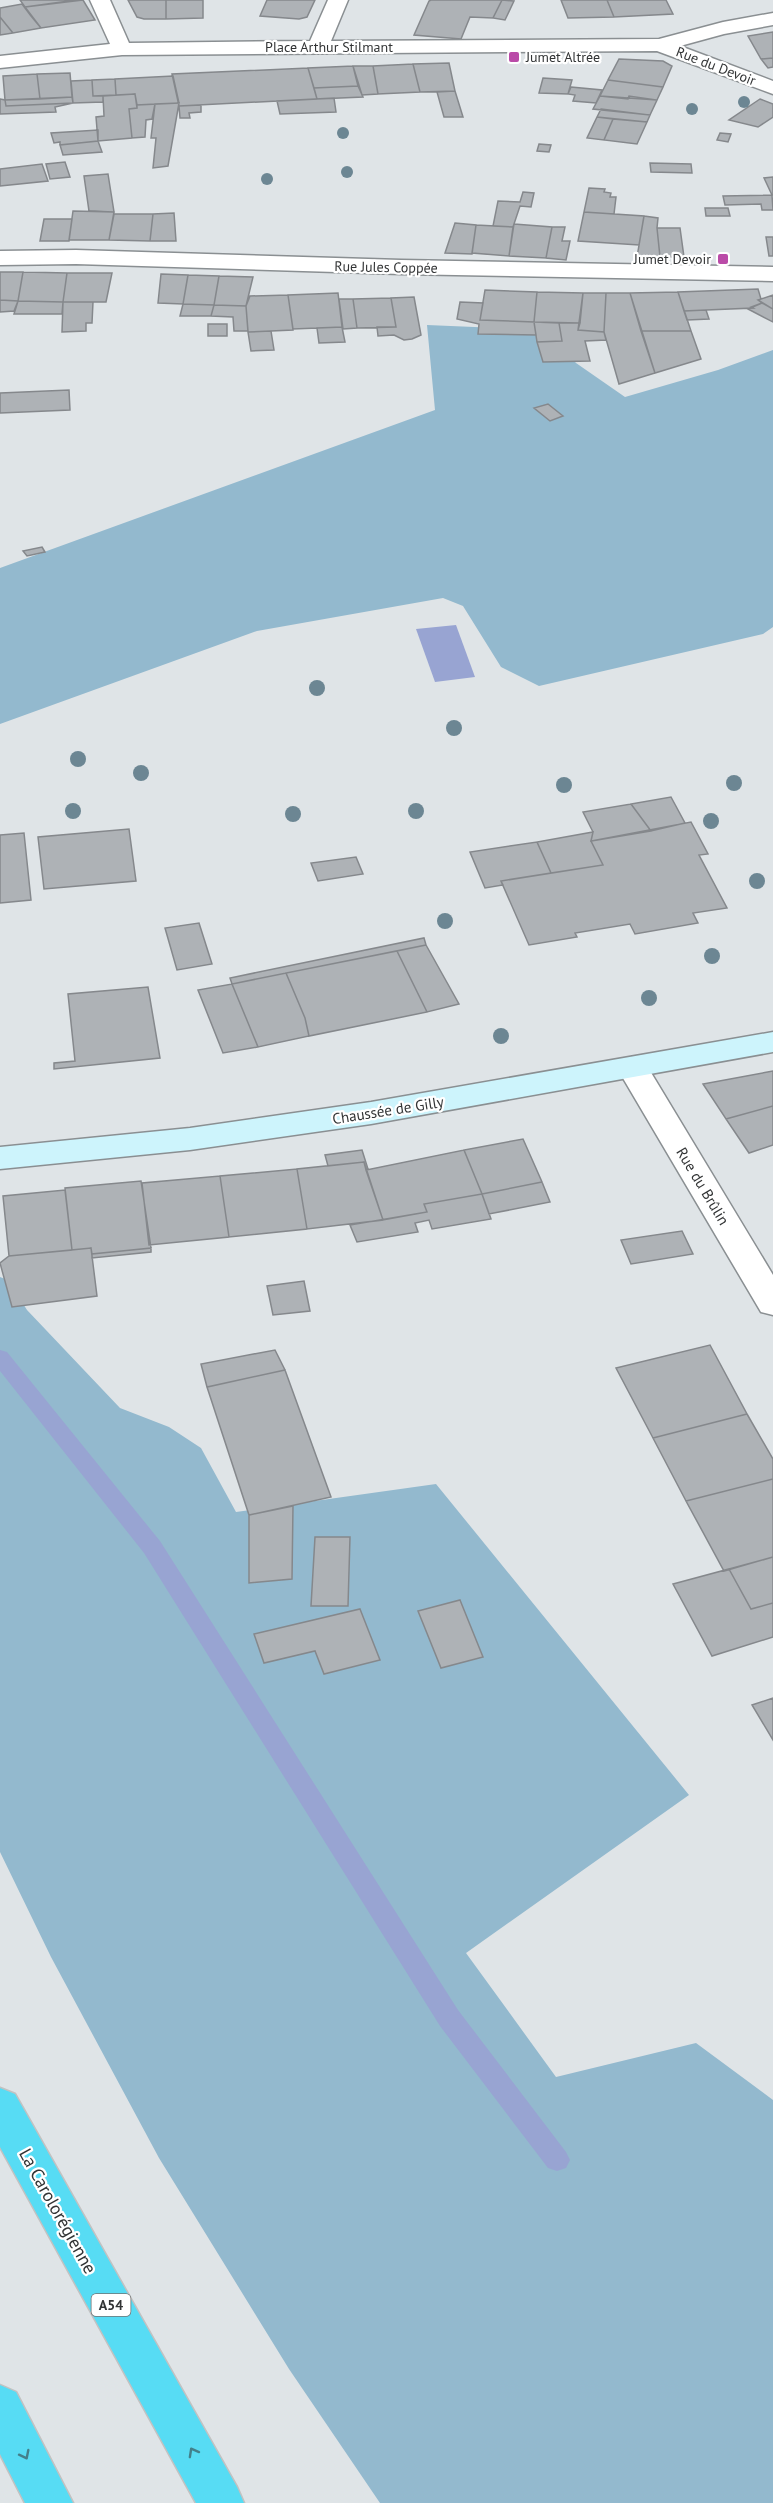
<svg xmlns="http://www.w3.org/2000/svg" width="773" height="2503" font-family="'PT Sans',sans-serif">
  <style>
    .green { fill: #93b9ce }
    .water { fill: #98a4d2 }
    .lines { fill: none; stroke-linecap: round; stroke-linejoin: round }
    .stream { fill: #98a4d2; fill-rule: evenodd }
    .building { fill: #aeb2b6; stroke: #85888c; stroke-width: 1.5 }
    .street-casing { stroke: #8a8f92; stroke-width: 3 }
    .secondary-casing { stroke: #8a8f92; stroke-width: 3 }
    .highway-casing { stroke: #c2c2c2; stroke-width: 3 }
    .street { fill: #fff; fill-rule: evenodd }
    .secondary { fill: #cdf4fc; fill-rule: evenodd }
    .highway { fill: #57dcf4; fill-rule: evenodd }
    .tree { fill: #6c8693 }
    .oneway { stroke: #43808b }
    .poi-dot { fill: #ba4ba8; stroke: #fff; stroke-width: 2 }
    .labels { text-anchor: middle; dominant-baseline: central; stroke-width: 4.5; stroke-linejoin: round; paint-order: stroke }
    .far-street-label { font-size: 14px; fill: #323435; stroke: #fff }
    .far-poi-label { font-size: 14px; fill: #323435; stroke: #fff; text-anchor: start }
    .shield { fill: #fff; stroke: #707172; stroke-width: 1.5 }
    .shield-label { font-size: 14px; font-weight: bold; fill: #323435 }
    .street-label { font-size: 15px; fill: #323435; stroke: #fff }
    .near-street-label { font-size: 18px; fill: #323435; stroke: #fff }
  </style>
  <rect width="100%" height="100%" fill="#dfe4e7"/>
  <path class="green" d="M427 325 544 330 576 363 625 397 718 370 773 350V627L763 634 539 686 501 667 463 606 443 598 257 631 0 724V568L435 410Z
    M0 1277 8 1280 27 1310 120 1408 169 1427 201 1448 236 1512 436 1484 689 1795 466 1953 556 2077 696 2043 773 2100V2503H380L289 2369 159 2158 51 1957 0 1852Z"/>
  <path class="water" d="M456 625 475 677 435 682 416 629Z"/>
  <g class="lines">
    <path class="stream" d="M0 1350 7 1352 160 1541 458 2010 566 2152 570 2160 566 2168 557 2171 548 2168 440 2026 144 1553 0 1371Z"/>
  </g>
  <path class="building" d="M20 0H76L25 7Z
    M83 0 95 20 41 28 25 7Z
    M128 0H166V19H144L137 17Z
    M166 0H203V18L166 19Z
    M267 0H315L307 17 299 19 260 16Z
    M431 0H502L493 18 470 17 461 39 414 35 429 1Z
    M502 0 514 1 505 20 493 18Z
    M561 0H607L614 17 568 18Z
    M607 0H666L673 14 614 17Z
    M22 4 31 16 41 28 13 33 0 17V8Z
    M0 17 13 33 0 35Z
    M773 32V58L761 59 748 36Z
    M773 58V67L768 68 761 59Z
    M619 59 663 61 672 66 663 87 608 80Z
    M449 63 455 91 420 92 413 64Z
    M413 64 420 92 378 94 373 66Z
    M353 66 358 86 314 88 308 68Z
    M353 66H373L378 94 362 95Z
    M308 68 317 99 179 106 172 74Z
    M70 73 72 97 40 99 37 74Z
    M37 74 40 99 5 100 3 76Z
    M173 76 179 103 137 105 135 94 116 95 115 79Z
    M543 78 572 80 568 94 539 93Z
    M115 79 116 95 93 96 92 80Z
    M92 80 93 96H103V102L73 103 71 81Z
    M608 80 663 87 657 100 600 96Z
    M358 86 363 97 317 99 314 88Z
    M571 87 602 90 596 103 573 101 575 95 568 94Z
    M455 91 463 117H444L437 92Z
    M135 94 137 108 129 109 132 138 98 141 96 117 104 116 103 96Z
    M600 96 628 99 629 96 657 100 650 115 593 109Z
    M72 97 73 103 6 106 5 100Z
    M334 98 336 112 280 114 277 101Z
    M0 99 5 100 6 106 73 103 55 107 56 112 0 114Z
    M760 99 773 104V117L758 127 729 120Z
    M179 103 168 166 153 168 156 138H151L155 104Z
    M155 104 152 119 146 120 145 137 132 138 129 109 137 108V105Z
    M201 105V112L189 113 190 118H180L179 106Z
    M601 109 650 115 647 122 597 117Z
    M597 117 613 119 604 140 587 138Z
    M613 119 647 122 637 144 604 140Z
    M98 130V141L60 145V142L54 143 51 133Z
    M720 133 731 134 728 142 717 140Z
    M98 141 102 152 63 155 60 145Z
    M539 144 551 145 549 152 537 151Z
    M65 162 70 177 50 179 46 164Z
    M650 163 691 164 692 173 651 172Z
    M42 164 48 181 0 186V169Z
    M108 174 114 212 89 211 84 176Z
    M773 177V195H772L764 178Z
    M589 188 605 189 604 192 611 193 610 197H616L614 214 584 212Z
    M523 192 534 193 531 207 520 206 513 227 493 226 498 201 520 202Z
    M772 195 773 210H762L761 204 725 205 723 196Z
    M705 208H728L730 216H706Z
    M73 211 114 212 109 240H69Z
    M584 212 644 216 639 245 578 241Z
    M174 213 176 241H150L153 214Z
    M114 214H153L150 241 109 240Z
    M644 216 658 218 657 228 660 257H637Z
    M44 219H72L69 241H40Z
    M455 223 476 225 472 254 445 253Z
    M514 224 552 227 546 258 509 256Z
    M476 225 513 227 509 256 472 253Z
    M552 227H565L562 241H570L566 260 546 258Z
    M657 228H680L684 257H660Z
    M766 237H773V256H769Z
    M0 272H23L18 301 0 300Z
    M23 272 67 273 63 302 18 301Z
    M67 273H112L106 302H63Z
    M161 274 188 275 183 304 158 303Z
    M188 275 219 276 214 305 183 304Z
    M219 276 253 277 246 306 214 305Z
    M758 289 761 299 758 300 762 303 751 307 753 308 706 310 684 311 678 292Z
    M485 290 537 292 534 322 480 320Z
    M537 292 583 293 580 323 534 322Z
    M678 292 691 331H641L630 293Z
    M338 293 342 327 293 329 288 295Z
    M583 293H606L604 332 578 330Z
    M606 293H630L655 373 619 384 604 332Z
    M288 295 293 330 248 332 246 306 250 296Z
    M773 295V309L758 300Z
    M414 297 421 335 412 339 404 340 394 335 378 336 377 327H396L391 298Z
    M391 298 396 327 357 328 353 299Z
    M339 299H353L357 328 343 329Z
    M0 300 18 301 14 311 0 312Z
    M18 301 63 302 62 314H14Z
    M63 302H93L92 323H86V331L62 332Z
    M460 302 483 303 480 320 534 322 536 335 478 334 479 324 457 319Z
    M762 303 773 309V322L748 309Z
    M183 304 214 305 211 316H180Z
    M214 305 246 306 248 331H234L233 317 211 316Z
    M706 310 709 319 687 320 684 311Z
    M534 322 559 323 562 341 537 342Z
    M559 323H580L578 330 604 332 606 340 585 341 590 361 543 362 537 342 562 341Z
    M208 324H227V336H208Z
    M342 327 345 342 319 343 317 328Z
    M271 331 274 350 251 351 248 332Z
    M641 331H691L701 359 655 373Z
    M69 390 70 410 0 413V393Z
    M548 404 563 416 550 421 534 408Z
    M42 547 45 552 27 556 23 551Z
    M671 797 685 823 651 831 631 804Z
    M631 804 651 831 591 841 593 832 583 812Z
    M691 822 708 854 699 855 727 908 693 913 698 923 635 934 630 924 575 933 577 937 529 945 501 881 603 865 591 841Z
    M129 829 136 881 44 889 38 837Z
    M593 832 591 841 603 865 551 873 537 842Z
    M24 833 31 900 0 903V835Z
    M537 842 551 873 501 881 503 885 485 888 470 852Z
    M356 857 363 874 318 881 311 863Z
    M199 923 212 964 177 970 165 928Z
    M424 938 426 945 232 984 230 978Z
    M426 945 459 1004 427 1012 397 951Z
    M397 951 427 1012 309 1036 305 1018 286 973Z
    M286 973 305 1018 309 1036 258 1047 232 984Z
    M232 984 258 1047 223 1053 198 990Z
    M148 987 160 1058 54 1069V1063L75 1061 68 994Z
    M773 1071V1106L726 1119 703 1084Z
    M773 1106V1145L749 1153 726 1119Z
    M523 1139 542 1182 482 1194 464 1150Z
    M362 1150 368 1169 366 1170 364 1162 328 1166 325 1155Z
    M464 1150 482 1194 424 1204 427 1212 383 1220 366 1170Z
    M364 1162 383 1220 307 1229 297 1169Z
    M297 1169 307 1229 229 1237 220 1176Z
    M220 1176 229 1237 149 1245 142 1183Z
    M141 1181 151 1248 92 1254 91 1248 72 1250 65 1188Z
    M542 1182 550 1202 489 1214 482 1194Z
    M65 1190 72 1250 9 1256 3 1196Z
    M482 1194 491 1219 432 1229 429 1220 415 1223 418 1232 357 1242 350 1225 427 1212 424 1204Z
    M682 1231 693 1254 631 1264 621 1240Z
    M91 1248 97 1296 12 1307 0 1263 9 1256Z
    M151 1248V1252L92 1258V1254Z
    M304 1281 310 1311 273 1315 267 1286Z
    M710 1345 747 1414 653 1438 616 1368Z
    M275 1350 285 1370 207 1387 201 1364Z
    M285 1370 331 1497 249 1515 207 1387Z
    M747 1414 773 1459V1479L686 1501 653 1438Z
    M773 1479V1557L724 1571 686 1501Z
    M293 1506 292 1579 249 1583V1515Z
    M315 1537H350L348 1606H311Z
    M773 1557V1603L751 1609 729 1569Z
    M729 1569 751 1609 773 1603V1637L712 1656 673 1584Z
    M460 1600 483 1657 441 1668 418 1611Z
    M360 1609 380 1660 324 1674 315 1651 264 1663 254 1634Z
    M773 1698V1740L752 1705Z"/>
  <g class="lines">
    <defs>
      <path id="street" d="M90 0H110L129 43 310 41 328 0H348L331 41 659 39 723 22 773 13V25L724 34 680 46 773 81V94L657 51 122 55 0 68V56L110 44Z
        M76 250 401 260 773 267V281L401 274 76 264 0 265V251Z
        M633 1058 644 1061 773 1275V1315L761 1312 617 1068 622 1061Z"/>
      <path id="secondary" d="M773 1032V1052L371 1124 190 1150 0 1169V1147L190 1128 371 1102Z"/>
      <path id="highway" d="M0 2088 15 2094 237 2487 244 2503H196L0 2147Z
        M0 2385 16 2392 73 2503H25L0 2454Z"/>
    </defs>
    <use href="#street" class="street-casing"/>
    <use href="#secondary" class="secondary-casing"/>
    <use href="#highway" class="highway-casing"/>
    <use href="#street" class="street"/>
    <use href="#secondary" class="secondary"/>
    <use href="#highway" class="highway"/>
  </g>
  <g class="tree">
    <circle cx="744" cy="102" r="6"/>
    <circle cx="692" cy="109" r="6"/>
    <circle cx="343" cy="133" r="6"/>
    <circle cx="347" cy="172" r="6"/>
    <circle cx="267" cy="179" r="6"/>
    <circle cx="317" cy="688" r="8"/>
    <circle cx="454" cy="728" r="8"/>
    <circle cx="78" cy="759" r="8"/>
    <circle cx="141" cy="773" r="8"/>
    <circle cx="734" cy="783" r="8"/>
    <circle cx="564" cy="785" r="8"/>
    <circle cx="73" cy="811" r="8"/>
    <circle cx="416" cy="811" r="8"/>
    <circle cx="293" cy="814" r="8"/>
    <circle cx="711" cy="821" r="8"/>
    <circle cx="757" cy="881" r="8"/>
    <circle cx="445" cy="921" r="8"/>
    <circle cx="712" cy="956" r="8"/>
    <circle cx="649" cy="998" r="8"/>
    <circle cx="501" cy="1036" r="8"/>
  </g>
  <defs><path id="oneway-chevron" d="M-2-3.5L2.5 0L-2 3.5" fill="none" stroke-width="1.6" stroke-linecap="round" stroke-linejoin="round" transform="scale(1.5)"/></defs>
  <g class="oneway">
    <use href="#oneway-chevron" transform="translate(193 2452) rotate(-119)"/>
    <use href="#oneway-chevron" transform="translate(25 2455) rotate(63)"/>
  </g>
  <g class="poi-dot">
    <rect x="508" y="51" width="12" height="12" rx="3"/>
    <rect x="717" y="253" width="12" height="12" rx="3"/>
  </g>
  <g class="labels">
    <g class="far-street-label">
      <text x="329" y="47">Place Arthur Stilmant</text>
      <text transform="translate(716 66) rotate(21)">Rue du Devoir</text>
      <text transform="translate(386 267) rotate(1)">Rue Jules Coppée</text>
    </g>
    <g class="far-poi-label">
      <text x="526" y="57">Jumet Altrée</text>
      <text x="711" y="259" text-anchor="end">Jumet Devoir</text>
    </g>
    <rect class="shield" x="91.5" y="2294" width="39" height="22" rx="4.5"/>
    <g class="shield-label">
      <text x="111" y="2305">A54</text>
    </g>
    <g class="street-label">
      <text transform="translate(388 1110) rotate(-9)">Chaussée de Gilly</text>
      <text transform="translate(703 1186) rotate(59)">Rue du Brûlin</text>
    </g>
    <g class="near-street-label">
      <text transform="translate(58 2211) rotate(61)">La Carolorégienne</text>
    </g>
  </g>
</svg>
